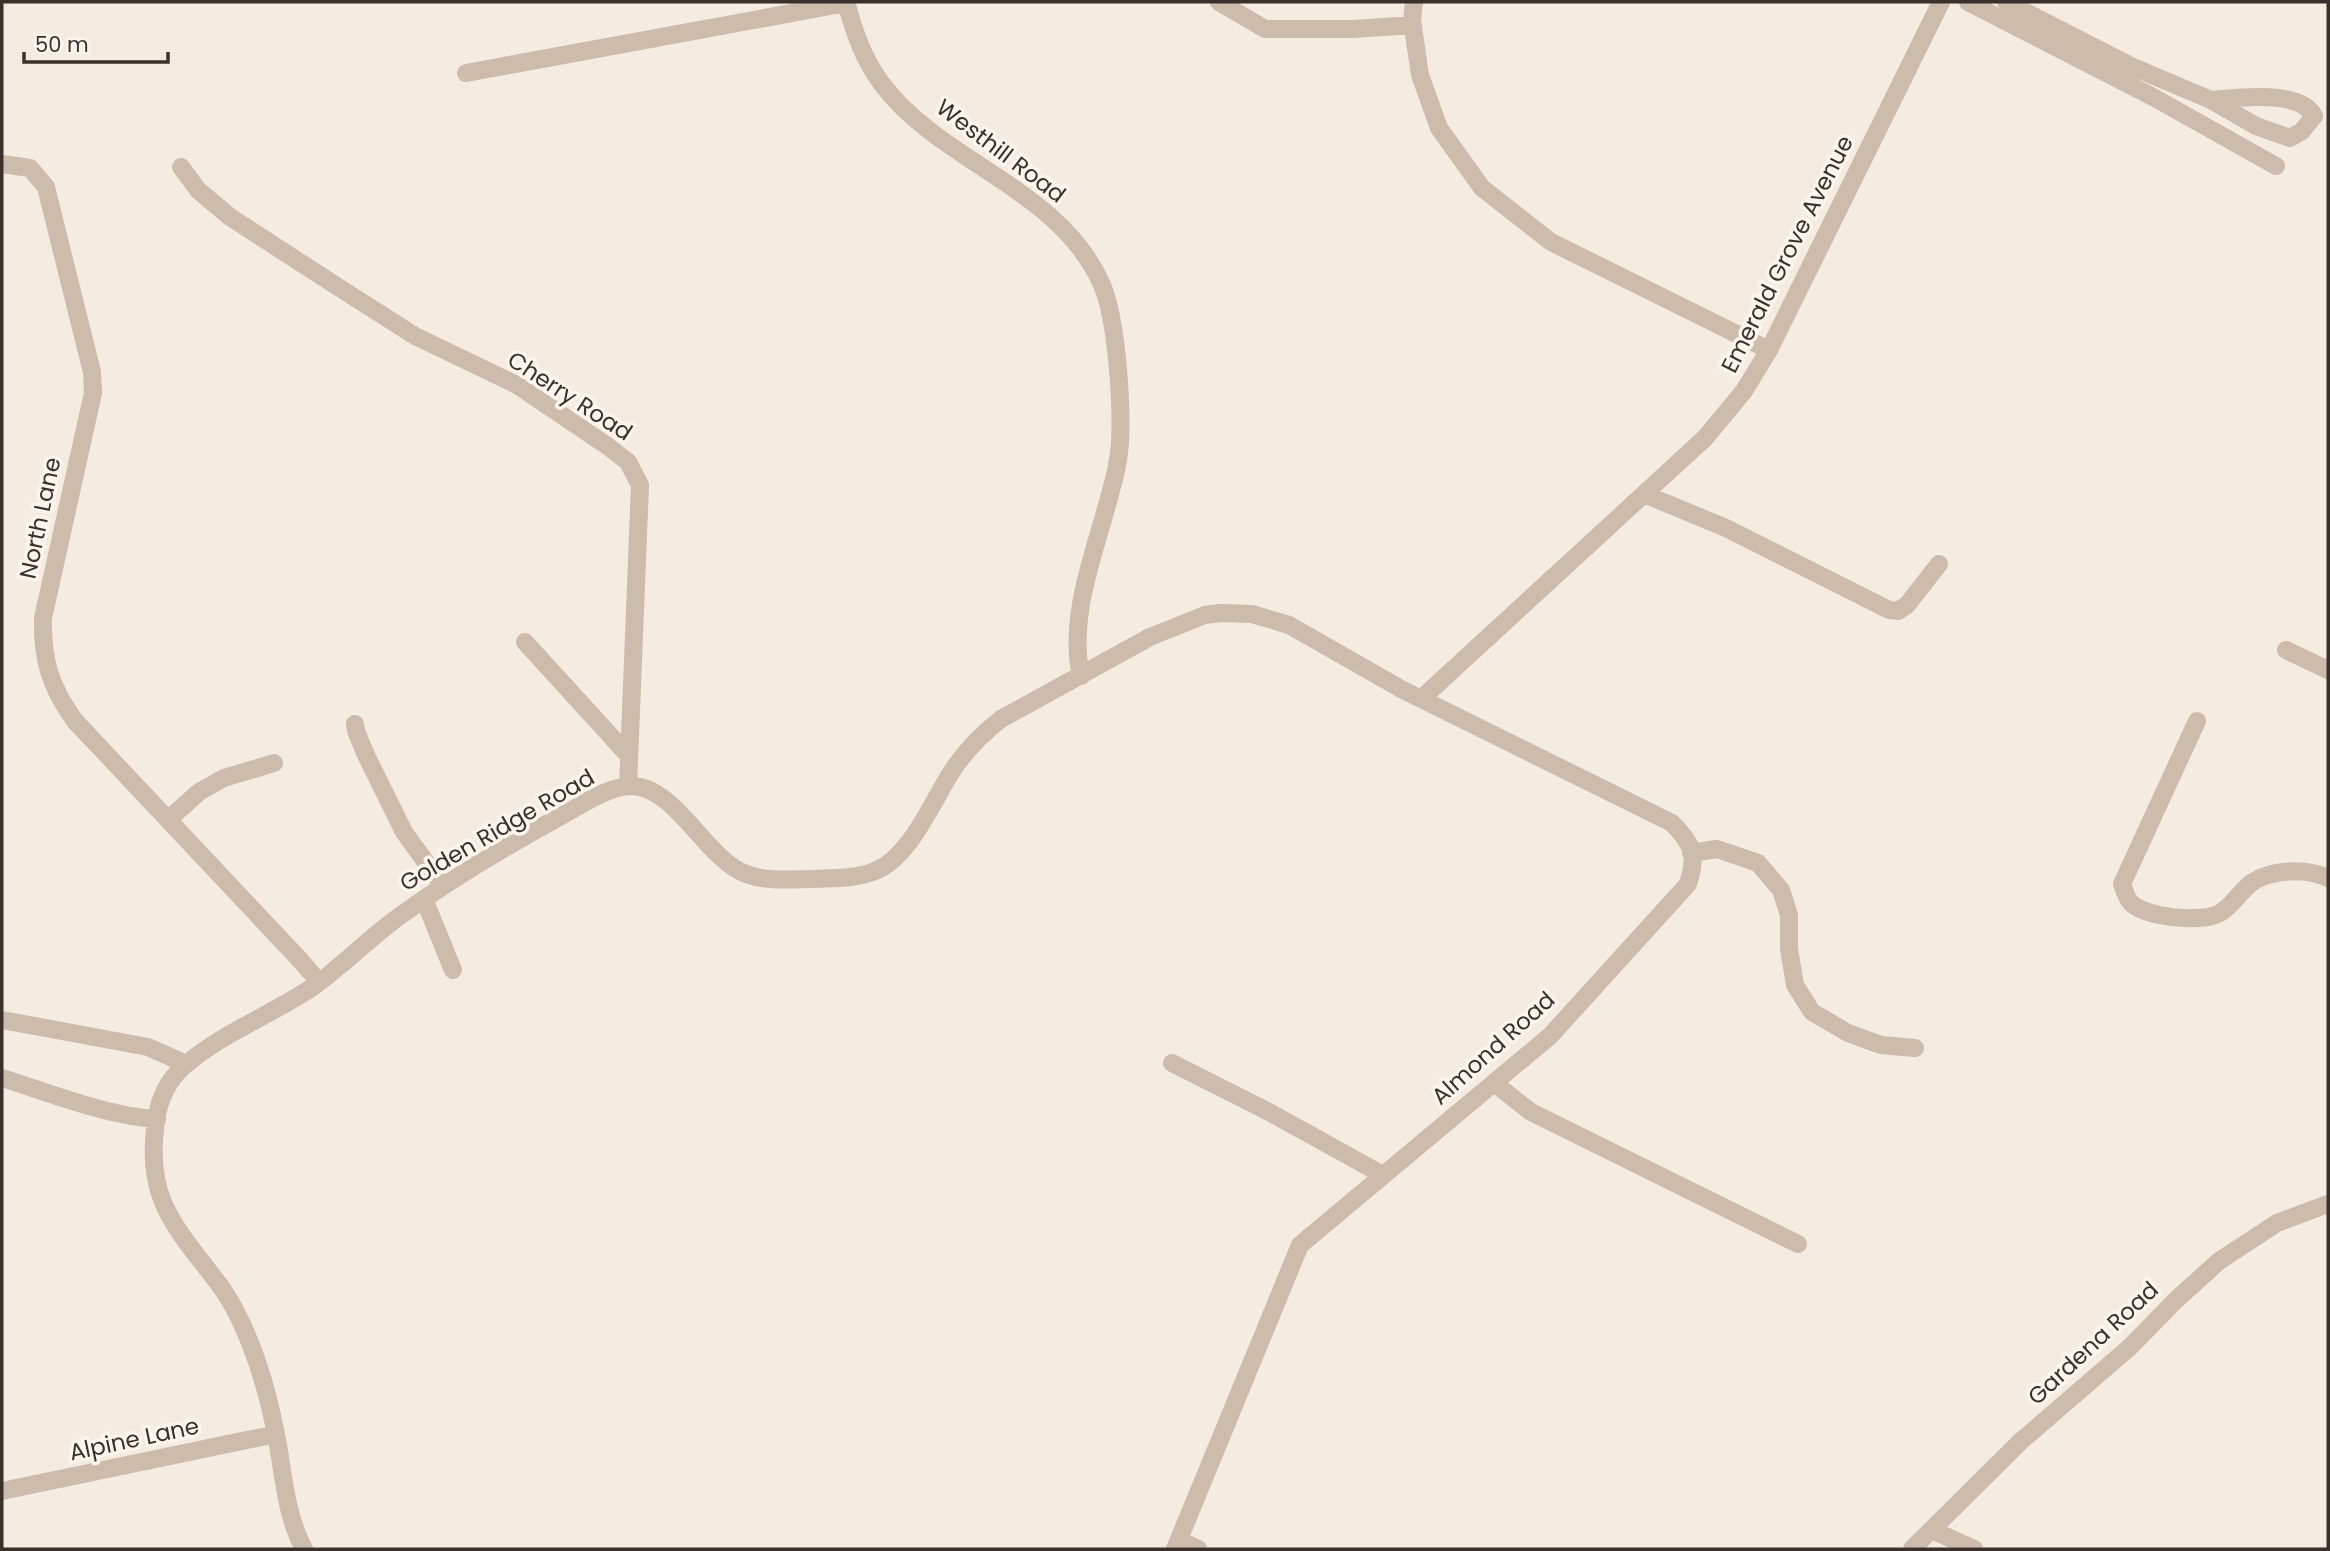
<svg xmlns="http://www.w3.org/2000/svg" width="2330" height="1551" font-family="Poppins,sans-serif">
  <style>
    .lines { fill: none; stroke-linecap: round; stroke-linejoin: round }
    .minor { stroke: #cdbbac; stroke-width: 18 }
    .labels { text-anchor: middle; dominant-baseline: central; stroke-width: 7; stroke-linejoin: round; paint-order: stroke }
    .street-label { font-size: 23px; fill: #3b302b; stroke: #fbf5ee }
  </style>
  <rect width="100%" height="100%" fill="#f4ebe1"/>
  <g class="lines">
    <path class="minor" d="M846 2C854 31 863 59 882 84 942 164 1060 188 1102 285 1117 320 1122 404 1120 443 1119 460 1115 477 1110 494 1095 553 1068 615 1081 676
      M1219 2 1265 29H1353L1413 25
      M1414 2 1412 20 1420 75 1439 128 1482 188 1551 242 1769 350
      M1968 2 2153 97 2276 166
      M2006 2 2133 67 2211 100 2256 126 2290 138 2302 131 2314 116C2300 89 2237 98 2211 100
      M466 73 846 3
      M2 164 30 168 46 187 92 372 93 393 43 618C42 659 50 687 75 721L301 961 319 982
      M181 167 198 190 230 217 335 285 415 336 517 385 606 445 628 462 640 485 628 786
      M1644 494 1726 528 1889 610 1898 611 1907 605 1939 564
      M525 642 629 756
      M2286 650 2328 670
      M1421 699 1705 438 1744 391 1769 350 1941 2
      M2197 721 2122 884C2124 890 2127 899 2131 903 2147 918 2202 923 2220 913 2232 906 2240 892 2251 883 2272 869 2306 868 2328 878
      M355 724 356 731 366 755 404 832 443 886
      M169 819 199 792 224 778 274 763
      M1691 853 1717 849 1758 863 1781 890 1789 915V949L1795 985 1812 1012 1848 1033 1881 1045 1915 1048
      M424 899 453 970
      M2 1020 148 1047 186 1064
      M1172 1063 1271 1113 1383 1175
      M2 1078C47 1092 110 1117 157 1119
      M1494 1083 1531 1112 1798 1244
      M2 1491 276 1434
      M1932 1530 1974 1549
      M1179 1540 1198 1549
      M304 1549C287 1518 284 1480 278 1445 272 1412 264 1379 252 1348 244 1327 234 1305 221 1287 177 1228 144 1201 156 1121 159 1100 167 1081 183 1067 221 1033 272 1015 314 986 345 964 372 935 404 913 454 877 508 845 561 816 582 805 608 786 632 786 676 787 705 858 746 874 767 882 792 879 814 879 835 878 856 879 875 871 911 857 933 799 954 768 967 749 983 733 1001 719L1150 637 1205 615 1221 613 1252 614 1289 625 1403 690 1672 823C1692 844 1698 854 1688 884L1550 1036 1300 1245 1175 1549
      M1912 1549 2021 1441 2130 1347 2176 1300 2219 1261 2277 1223 2328 1204"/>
  </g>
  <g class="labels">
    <g class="street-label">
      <text transform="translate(1001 151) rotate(37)">Westhill Road</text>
      <text transform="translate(1787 254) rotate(-63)">Emerald Grove Avenue</text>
      <text transform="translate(570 396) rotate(33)">Cherry Road</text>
      <text transform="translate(40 518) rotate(-78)">North Lane</text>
      <text transform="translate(497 830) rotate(-30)">Golden Ridge Road</text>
      <text transform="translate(1493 1048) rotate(-42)">Almond Road</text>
      <text transform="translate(2093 1343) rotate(-43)">Gardena Road</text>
      <text transform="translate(134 1439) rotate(-12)">Alpine Lane</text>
    </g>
  </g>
  <rect width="2330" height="1551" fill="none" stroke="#3b302b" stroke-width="7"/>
  <path d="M24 52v10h144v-10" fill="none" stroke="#3b302b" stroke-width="3.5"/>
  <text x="35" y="52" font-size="21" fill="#3b302b" stroke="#fbf5ee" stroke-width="5" paint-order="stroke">50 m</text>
</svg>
